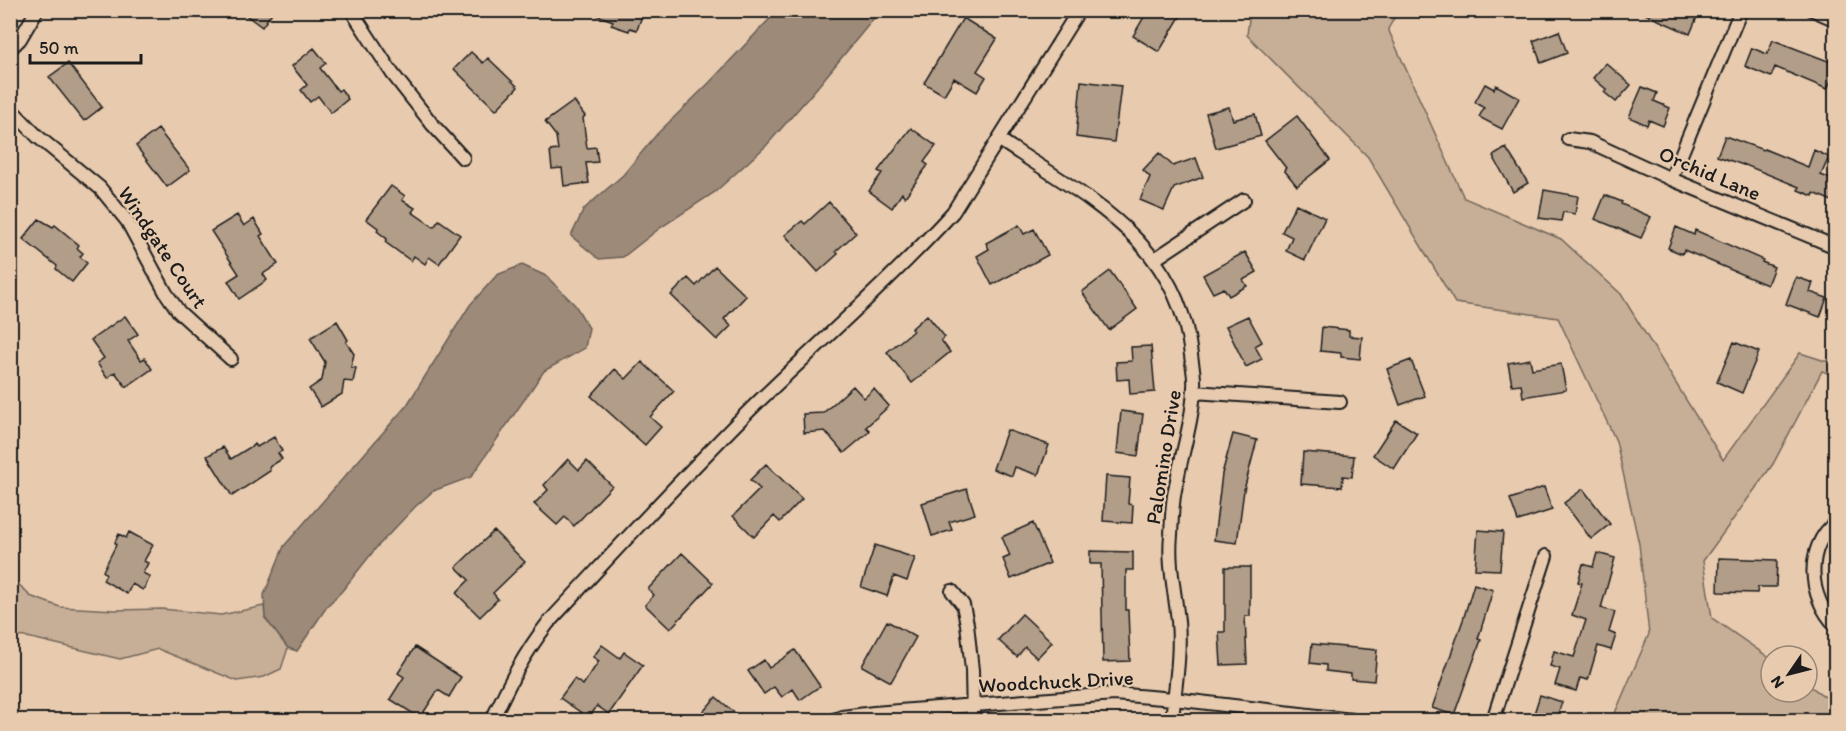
<svg xmlns="http://www.w3.org/2000/svg" width="1846" height="731" font-family="Itim,sans-serif">
  <style>
    .green { fill: #c7af97; stroke: #72665a; stroke-width: 1.5 }
    .water { fill: #9d8a79; stroke: #695e54; stroke-width: 1.5 }
    .building { fill: #b29d89; stroke: #1c1c1c; stroke-width: 1.5 }
    .lines { fill: none; stroke-linecap: round; stroke-linejoin: round }
    .street-casing { stroke: #1c1c1c; stroke-width: 16 }
    .street { stroke: #e8cbaf; stroke-width: 12 }
    .labels { text-anchor: middle; dominant-baseline: central; stroke-width: 4.5; stroke-linejoin: round; paint-order: stroke }
    .street-label { font-size: 21px; fill: #1c1c1c; stroke: #e8cbaf }
  </style>
  <rect width="100%" height="100%" fill="#e8cbaf"/>
  <filter id="ink" filterUnits="userSpaceOnUse"><feTurbulence type="fractalNoise" baseFrequency=".0167" numOctaves="2"/><feDisplacementMap in="SourceGraphic" scale="12" xChannelSelector="R" yChannelSelector="G"/><feConvolveMatrix kernelMatrix="1 2 1 2 8 2 1 2 1" color-interpolation-filters="sRGB"/></filter>
  <g filter="url(#ink)">
    <path class="green" d="M1250 11H1398L1388 29 1464 198 1561 239 1621 294 1723 460 1800 353 1835 364V376L1822 371 1773 464 1703 561 1712 618 1771 659V692H1807V684L1835 704V720H1612L1649 634 1639 544 1616 441 1558 318 1455 303 1368 157 1247 35Z
      M10 575 30 596 60 607 115 610 162 609 221 615 264 606 265 618 288 648 281 669 264 677 237 681 158 649 120 659 27 637 11 636Z"/>
    <path class="water" d="M777 11H880L815 90 766 146 715 192 660 228 623 257 599 259 571 236 584 209 623 175 657 134 709 83Z
      M522 265 546 276 575 305 589 328 585 348 544 371 471 477 433 491 415 507 376 548 342 591 328 605 297 651 288 648 265 618 264 595 284 546 407 405 470 305 497 275Z"/>
    <path class="building" d="M239 10H274L262 27Z
      M588 10H644L637 30 630 28 629 31 611 25 613 21 588 12Z
      M1148 10H1184L1159 52 1133 36Z
      M1636 10H1700L1690 34Z
      M963 18 997 39 977 71 986 77 977 92 954 78 944 95 924 83Z
      M1559 31 1567 53 1541 63 1533 41Z
      M1773 40 1836 64V70L1827 89 1775 67 1771 77 1745 66 1752 48 1767 54Z
      M314 48 326 63 320 68 338 91 341 89 348 99 331 113 318 96 310 102 301 90 307 85 292 66Z
      M471 52 483 63 488 58 518 87 496 110 454 69Z
      M68 63 102 107 84 121 49 77Z
      M1606 63 1631 85 1616 102 1604 92 1607 90 1593 78Z
      M1081 81 1121 86 1114 142 1076 137Z
      M1485 84 1494 89 1496 85 1519 98 1502 129 1479 117 1484 108 1475 102Z
      M1642 87 1657 93 1654 101 1670 108 1663 126 1649 120 1647 125 1629 117Z
      M574 101 585 116 583 118 587 148 596 147 598 162 586 163 589 183 564 186 562 168 552 169 550 151 558 150 556 136 545 122Z
      M1229 107 1233 120 1255 114 1261 136 1216 148 1206 113Z
      M1297 116 1330 160 1297 186 1284 170 1286 168 1265 141Z
      M911 128 936 146 924 162 928 165 905 197 902 193 892 208 869 191 882 173 878 171Z
      M158 129 190 170 167 187 136 146Z
      M1725 136 1763 150 1764 149 1808 167 1814 150 1829 157 1821 175 1836 181V194L1832 201 1814 193 1813 196 1798 190 1799 187 1743 164V165L1717 156Z
      M1506 148 1528 183 1513 192 1493 156Z
      M1159 153 1173 166 1196 158 1203 177 1174 188 1164 210 1140 200 1150 177 1143 170Z
      M391 186 405 196 402 200 415 208 412 212 434 227 439 220 460 235 439 264 429 257 425 264 414 256 411 261 385 242 387 239 377 231 378 228 366 219Z
      M1544 190 1578 196 1575 214 1563 212 1561 221 1539 218Z
      M1605 195 1622 202 1621 204 1651 217 1641 238 1595 219Z
      M829 202 856 233 836 251 838 254 818 272 785 235 802 221 805 224Z
      M1296 204 1325 218 1305 260 1286 251 1292 237 1282 232Z
      M237 215 244 226 254 219 263 234 260 236 278 264 263 274 267 280 239 299 228 281 239 274 211 231Z
      M39 219 53 227 55 225 79 245 77 248 83 253 80 257 87 263 72 282 56 269 57 266 23 239Z
      M1019 225 1024 234 1034 229 1048 255 992 285 977 256 989 249 986 243Z
      M1676 227 1694 235 1695 230 1763 260 1762 262 1774 267 1767 285 1684 250 1682 254 1668 248Z
      M1245 252 1257 272 1243 280 1247 286 1229 296 1224 288 1213 293 1203 275Z
      M715 266 746 296 724 319 731 326 717 340 671 295 688 278 696 286Z
      M1110 271 1137 309 1109 330 1082 292Z
      M1796 277 1813 283 1810 292 1827 298 1820 317 1786 304Z
      M927 315 945 337 941 340 950 352 912 383 887 352 913 331 911 329Z
      M125 316 138 334 128 341 141 360 145 358 152 369 126 387 115 372 107 378 97 363 104 358 91 340Z
      M1248 316 1262 342 1255 346 1262 359 1246 367 1226 326Z
      M337 321 348 340 346 342 354 354 351 367 356 368 353 382 344 381 342 394 321 407 309 389 322 380 325 362 310 338Z
      M1322 327 1349 330V336L1362 337 1360 359 1341 357V353L1320 351Z
      M1734 342 1759 352 1742 393 1717 382Z
      M1151 346 1155 392 1130 394 1129 379 1117 380 1116 362 1132 361 1131 347Z
      M1530 359 1532 369 1561 364 1566 390 1523 397 1521 384 1512 385 1508 363Z
      M1411 360 1425 396 1400 405 1387 369Z
      M642 362 674 391 650 417 661 427 645 445 591 396 615 369 626 379Z
      M853 386 864 398 874 389 889 406 866 427 870 431 844 453 825 431 804 433 803 414 823 413Z
      M1121 411 1143 414 1138 456 1117 453Z
      M1396 420 1417 433 1394 469 1373 455Z
      M1007 430 1049 445 1038 475 1015 467 1012 476 993 469Z
      M1233 434 1257 440 1244 490 1237 543 1214 540 1222 474Z
      M274 437 282 451 278 453 282 459 269 467 270 471 232 496 207 456 223 447 231 459 255 444 257 447Z
      M1303 452 1354 456 1352 477 1343 476 1342 487 1301 484Z
      M568 459 579 470 587 461 612 486 574 526 565 517 557 525 534 504 548 490 544 485Z
      M766 464 802 499 780 522 774 516 754 537 733 516 760 489 750 480Z
      M1106 476 1130 478 1128 504 1133 505 1132 523 1103 521Z
      M1544 487 1552 510 1518 521 1510 499Z
      M967 489 975 514 949 522 952 530 932 536 922 503Z
      M1583 489 1610 524 1591 539 1564 503Z
      M1033 523 1050 563 1011 579 1003 559 1010 556 1002 537Z
      M1478 530 1503 532 1500 570 1475 569Z
      M494 531 525 562 493 593 498 599 480 617 456 593 469 580 456 567Z
      M129 532 153 545 144 561 148 563 143 573 150 577 143 590 132 584 127 594 103 580 106 574 103 571 116 545 115 542 119 534 126 538Z
      M875 545 915 558 907 581 894 576 887 596 861 587Z
      M1090 551 1133 552V570H1126V610H1128L1130 661 1103 662 1101 564H1090Z
      M682 553 713 583 670 629 645 605 654 595 648 589Z
      M1597 553 1615 558 1601 608 1615 612 1609 632 1616 635 1611 650 1598 646 1588 680 1580 678 1576 691 1555 685 1560 669 1550 666 1554 651 1574 657 1586 620 1572 615 1582 583 1578 582 1583 564 1593 567Z
      M1719 558 1777 560 1776 587H1758L1757 593 1718 592Z
      M1225 567H1250V616H1245L1247 664 1221 665 1219 632H1225Z
      M1474 584 1493 590 1478 639 1481 640 1454 715 1432 708 1463 620Z
      M1022 614 1052 642 1037 658 1025 647 1017 657 998 640Z
      M887 621 916 637 891 682 862 666Z
      M1312 644 1377 650 1374 681 1351 679V674L1326 671V665L1310 663Z
      M602 645 620 658 624 652 643 665 609 714 597 706 589 718 560 698 574 679 583 685 599 661 593 657Z
      M415 647 461 677 449 697 438 690 420 718 390 699 404 677 398 673Z
      M795 650 820 686 800 700 793 689 782 697 774 687 764 694 748 671 764 660 769 668Z
      M1540 695 1562 702 1556 720H1532Z
      M716 697 743 720H696Z"/>
    <g class="lines">
      <defs>
        <path id="street" d="M351 10 392 73 432 124 463 158
          M1813 10 1836 20
          M10 49 20 39 37 10
          M10 108 37 136 100 188 127 221 166 293 179 312 231 359
          M1568 139 1590 142 1671 179 1836 247
          M1000 140C1086 198 1178 240 1191 355 1192 365 1195 376 1194 387 1193 420 1182 452 1176 485 1172 501 1172 518 1171 535 1168 564 1175 592 1178 621 1181 654 1175 688 1172 720
          M1671 179 1741 10
          M1155 259 1244 200
          M1194 392 1340 402
          M1836 522C1804 548 1808 597 1836 626
          M952 591 963 605 967 624 972 670 973 720
          M492 720C509 684 523 655 548 623 617 549 686 473 758 402 823 339 892 279 953 212L1079 10
          M834 720 842 717 874 713 1114 694 1174 699 1352 720
          M1493 720 1546 556"/>
      </defs>
      <use href="#street" class="street-casing"/>
      <use href="#street" class="street"/>
    </g>
  </g>
  <g class="labels">
    <g class="street-label">
      <text transform="translate(1710 173) rotate(23)">Orchid Lane</text>
      <text transform="translate(163 247) rotate(56)">Windgate Court</text>
      <text transform="translate(1163 457) rotate(-81)">Palomino Drive</text>
      <text transform="translate(1056 681) rotate(-3)">Woodchuck Drive</text>
    </g>
  </g>
  <rect width="1846" height="731" fill="none" stroke="#e8cbaf" stroke-width="36"/>
  <rect x="18" y="18" width="1810" height="695" fill="none" stroke="#1c1c1c" stroke-width="2" filter="url(#ink)"/>
  <g transform="translate(1789 674) rotate(235)"><circle r="28" fill="#e8cbaf" stroke="#968574" stroke-width="1.5"/>
  <path d="M0-4.5L10 22L0 15L-10 22Z" fill="#1c1c1c"/>
  <text y="-9" font-size="16" font-weight="bold" text-anchor="middle" fill="#1c1c1c">N</text>
  </g>
  <path d="M30 54v9h111v-9" fill="none" stroke="#1c1c1c" stroke-width="3"/>
  <text x="39" y="54" font-size="18" fill="#1c1c1c" stroke="#e8cbaf" stroke-width="4.5" paint-order="stroke">50 m</text>
</svg>
